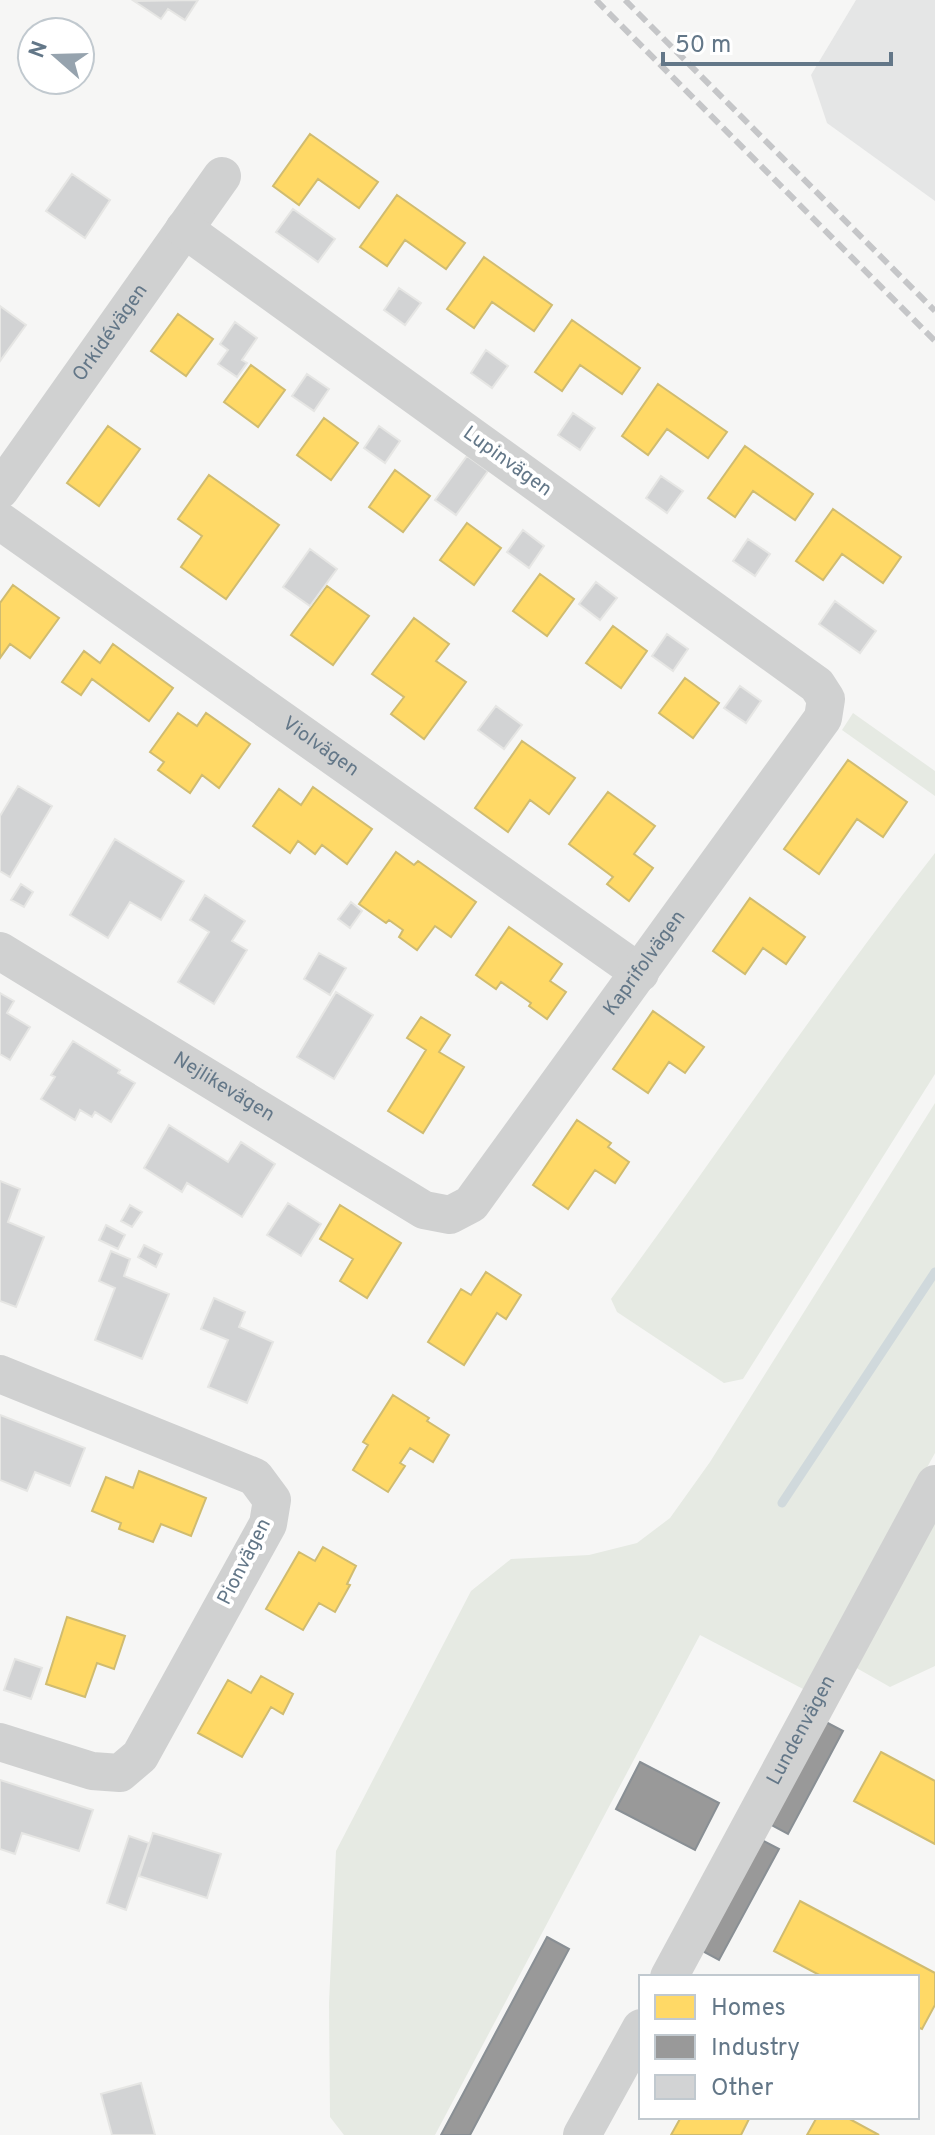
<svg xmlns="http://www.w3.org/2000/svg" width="935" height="2135" font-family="Overpass,sans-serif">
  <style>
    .built { fill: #e5e6e6 }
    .green { fill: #e6eae3 }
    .homes { fill: #ffd966; stroke: #d0bc70; stroke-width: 2 }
    .industry { fill: #999; stroke: #898f94; stroke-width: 2 }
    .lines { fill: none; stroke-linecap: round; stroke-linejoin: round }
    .stream { stroke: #d0d9dc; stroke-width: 9 }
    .building { fill: #d2d3d4; stroke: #e6e6e4; stroke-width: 2 }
    .minor { stroke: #d0d1d1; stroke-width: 38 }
    .rail { stroke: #c5c6c8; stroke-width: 6; stroke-dasharray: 12 6; stroke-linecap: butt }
    .labels { text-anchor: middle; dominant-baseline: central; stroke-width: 8; stroke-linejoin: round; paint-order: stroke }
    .street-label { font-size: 20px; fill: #637788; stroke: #fff }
  </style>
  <rect width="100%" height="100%" fill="#f6f6f5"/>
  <path class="built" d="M856 0H935V201L827 123 811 75Z"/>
  <path class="green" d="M853 713 935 771V796L842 730Z
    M935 853V1074L743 1379 724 1383 617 1312 611 1299C720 1151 821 998 935 853Z
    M935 1103V1453L805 1690 700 1635 435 2135H344L330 2117 329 2003 336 1851 471 1591 511 1559 589 1555 637 1543 670 1518 710 1462Z
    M935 1511V1666L890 1687 853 1666Z"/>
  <path class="homes" d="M310 134 378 182 359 208 318 179 299 205 273 186Z
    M397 195 465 243 446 269 405 240 387 266 360 247Z
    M484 257 552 305 534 331 492 302 474 328 447 309Z
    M178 314 213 339 186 376 151 351Z
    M572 320 640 368 622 394 580 365 562 391 535 372Z
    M251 365 285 390 258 427 224 402Z
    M658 384 727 432 708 458 667 429 648 455 622 436Z
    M324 418 358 443 331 480 297 455Z
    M108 426 140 449 99 506 67 483Z
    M745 446 813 494 795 520 753 491 735 517 708 498Z
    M395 470 430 496 403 532 369 507Z
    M209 475 279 525 226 599 181 567 202 536 178 519Z
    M833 509 901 557 883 583 842 554 823 580 796 561Z
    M467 523 501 548 474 585 440 560Z
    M540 574 574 599 547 636 513 611Z
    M13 585 59 618 30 658 10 644 0 658V603Z
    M327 586 369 616 333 665 291 635Z
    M414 618 449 644 436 661 466 682 424 739 391 714 404 697 372 674Z
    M613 626 647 651 621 688 586 663Z
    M113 644 173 688 149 721 92 679 81 695 62 682 84 651 100 663Z
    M685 678 719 703 693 738 659 713Z
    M178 713 197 726 206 713 250 744 219 788 202 775 190 793 158 770 164 762 150 752Z
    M522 741 575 778 549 814 530 800 508 832 475 808Z
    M848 760 907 802 883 837 857 819 819 874 784 849Z
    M313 787 372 829 347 864 322 845 315 854 298 841 290 853 253 826 279 789 301 805Z
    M608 792 655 826 634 854 653 868 629 901 607 884 613 877 569 844Z
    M396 852 414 865 418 861 476 902 451 937 435 926 417 950 399 937 403 930 389 920 386 923 359 904Z
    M750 898 805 937 786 964 763 948 745 974 713 951Z
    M509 927 562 964 550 981 566 992 547 1019 529 1006 531 1003 501 982 496 989 476 975Z
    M653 1011 704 1047 685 1073 669 1062 648 1093 613 1069Z
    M421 1017 450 1035 439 1052 464 1067 423 1133 388 1111 426 1050 407 1038Z
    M577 1120 611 1143 608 1147 629 1162 615 1183 595 1170 568 1209 533 1185Z
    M340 1205 401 1243 367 1298 340 1281 353 1259 320 1239Z
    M486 1272 521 1295 506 1319 497 1313 464 1365 428 1342 461 1289 471 1295Z
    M393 1395 429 1418 427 1421 449 1435 433 1462 410 1448 400 1463 405 1466 388 1492 353 1470 368 1445 363 1442Z
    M139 1471 206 1498 191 1536 161 1524 153 1542 119 1529 121 1523 92 1511 106 1477 133 1488Z
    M323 1547 356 1566 347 1584 350 1585 335 1612 319 1603 303 1630 266 1609 299 1552 315 1561Z
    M67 1617 125 1636 114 1669 97 1663 85 1697 46 1684Z
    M261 1676 293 1694 283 1714 271 1707 242 1757 198 1733 228 1680 251 1693Z
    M881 1752 935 1781V1844L854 1801Z
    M800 1901 935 1973V2005L922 2029 917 2027V1977H823L774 1951Z
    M681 2117H750L741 2135H671Z
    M817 2117H846L879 2135H807Z"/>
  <path class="industry" d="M820 1719 843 1731 788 1834 766 1822Z
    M640 1762 719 1803 695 1850 616 1809Z
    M756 1837 779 1849 719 1960 697 1948Z
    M547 1937 569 1949 470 2135H441Z"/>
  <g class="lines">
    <path class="stream" d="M782 1503 935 1272"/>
  </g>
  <path class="building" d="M198 0 185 20 168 9 161 19 134 1Z
    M72 174 110 200 85 238 46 211Z
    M293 209 335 239 318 262 276 232Z
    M399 288 421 303 405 325 384 310Z
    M0 306 26 325 0 361Z
    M235 322 257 338 242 360 247 363 237 377 218 364 228 350 220 344Z
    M486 350 508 366 492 388 471 373Z
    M307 374 329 389 314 411 292 396Z
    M573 413 595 428 580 450 558 435Z
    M379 426 400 441 385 463 364 448Z
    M467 456 488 471 456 515 435 500Z
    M661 476 683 491 667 513 646 498Z
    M523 530 544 546 529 568 507 552Z
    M748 539 770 554 755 576 733 561Z
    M310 549 337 569 310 606 283 587Z
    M596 582 617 598 600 620 579 604Z
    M835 601 876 631 860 653 819 624Z
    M667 634 688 649 673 671 652 656Z
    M740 686 761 701 746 723 724 708Z
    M496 706 522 725 504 749 478 730Z
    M18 786 52 806 10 877 0 871V816Z
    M115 839 184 881 161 920 130 902 108 938 70 915Z
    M21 884 33 892 24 907 11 900Z
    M205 895 245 921 232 941 247 950 214 1004 178 982 209 932 190 920Z
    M351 902 362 911 350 928 338 919Z
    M319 953 346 968 330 995 304 979Z
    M336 992 373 1015 334 1079 297 1057Z
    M0 993 14 1001 7 1013 30 1027 10 1060 0 1054Z
    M73 1041 120 1070 118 1073 135 1083 111 1122 95 1112 92 1117 80 1110 75 1120 41 1099 55 1077 51 1075Z
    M169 1125 228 1162 241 1142 275 1164 242 1217 187 1183 182 1192 144 1168Z
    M0 1181 20 1189 8 1222 44 1237 16 1307 0 1301Z
    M288 1203 321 1224 301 1256 267 1235Z
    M130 1205 142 1212 132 1227 121 1221Z
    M106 1225 125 1235 118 1249 99 1240Z
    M144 1245 162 1254 156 1267 138 1257Z
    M111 1251 130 1259 124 1276 169 1294 142 1359 95 1340 115 1288 99 1281Z
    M214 1298 245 1312 239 1327 273 1342 247 1403 208 1387 228 1340 201 1329Z
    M0 1415 85 1448 70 1486 35 1472 27 1491 0 1480Z
    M15 1659 42 1668 31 1699 4 1690Z
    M0 1780 93 1810 79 1851 22 1833 15 1854 0 1849Z
    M153 1833 221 1854 207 1898 139 1876Z
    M129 1836 149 1843 126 1910 107 1903Z
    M141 2083 155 2135H112L101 2094Z"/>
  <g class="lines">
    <g class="minor">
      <path id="s1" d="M0 490 222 176"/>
      <path id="s2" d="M0 521 640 973"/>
      <path id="s3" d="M0 951 424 1210 450 1215 471 1204 823 718 826 699 817 685 184 229"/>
      <path d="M0 1374 255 1477 272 1500 268 1524 140 1756 120 1773 92 1771 0 1742"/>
      <path id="s4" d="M669 1977 935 1484"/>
      <path d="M582 2135 641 2028"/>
    </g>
    <path class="rail" d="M596 0 935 341
      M625 0 935 311"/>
  </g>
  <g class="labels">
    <g class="street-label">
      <text stroke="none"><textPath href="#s1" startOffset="192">Orkidévägen</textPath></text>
      <text transform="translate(507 462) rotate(36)">Lupinvägen</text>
      <text stroke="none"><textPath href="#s2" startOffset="392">Violvägen</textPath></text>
      <text stroke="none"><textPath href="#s3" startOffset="844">Kaprifolvägen</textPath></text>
      <text stroke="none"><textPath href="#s3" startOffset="262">Nejlikevägen</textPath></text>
      <text transform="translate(245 1562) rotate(-63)">Pionvägen</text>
      <text stroke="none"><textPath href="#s4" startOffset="280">Lundenvägen</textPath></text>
    </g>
  </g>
  <rect x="639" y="1975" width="280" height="144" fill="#ffffff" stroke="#c1c9cf" stroke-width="2"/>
  <rect x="655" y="1995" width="40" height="24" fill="#ffd966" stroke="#c1c9cf" stroke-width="2"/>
  <text x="711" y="2015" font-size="24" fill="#637788">Homes</text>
  <rect x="655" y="2035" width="40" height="24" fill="#999999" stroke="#c1c9cf" stroke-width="2"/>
  <text x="711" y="2055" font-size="24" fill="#637788">Industry</text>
  <rect x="655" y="2075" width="40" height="24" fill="#d2d3d4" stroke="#c1c9cf" stroke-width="2"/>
  <text x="711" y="2095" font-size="24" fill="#637788">Other</text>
  <g transform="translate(56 56) rotate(290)"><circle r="38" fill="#ffffff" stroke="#c1c9cf" stroke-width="2"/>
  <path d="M0-6L14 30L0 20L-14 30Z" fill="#96a3ae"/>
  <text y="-12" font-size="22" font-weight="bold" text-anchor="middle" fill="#637788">N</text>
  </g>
  <path d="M663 52v12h228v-12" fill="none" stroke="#637788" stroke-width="4"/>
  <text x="675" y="52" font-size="24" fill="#637788" stroke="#ffffff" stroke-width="6" paint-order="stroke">50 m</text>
</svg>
